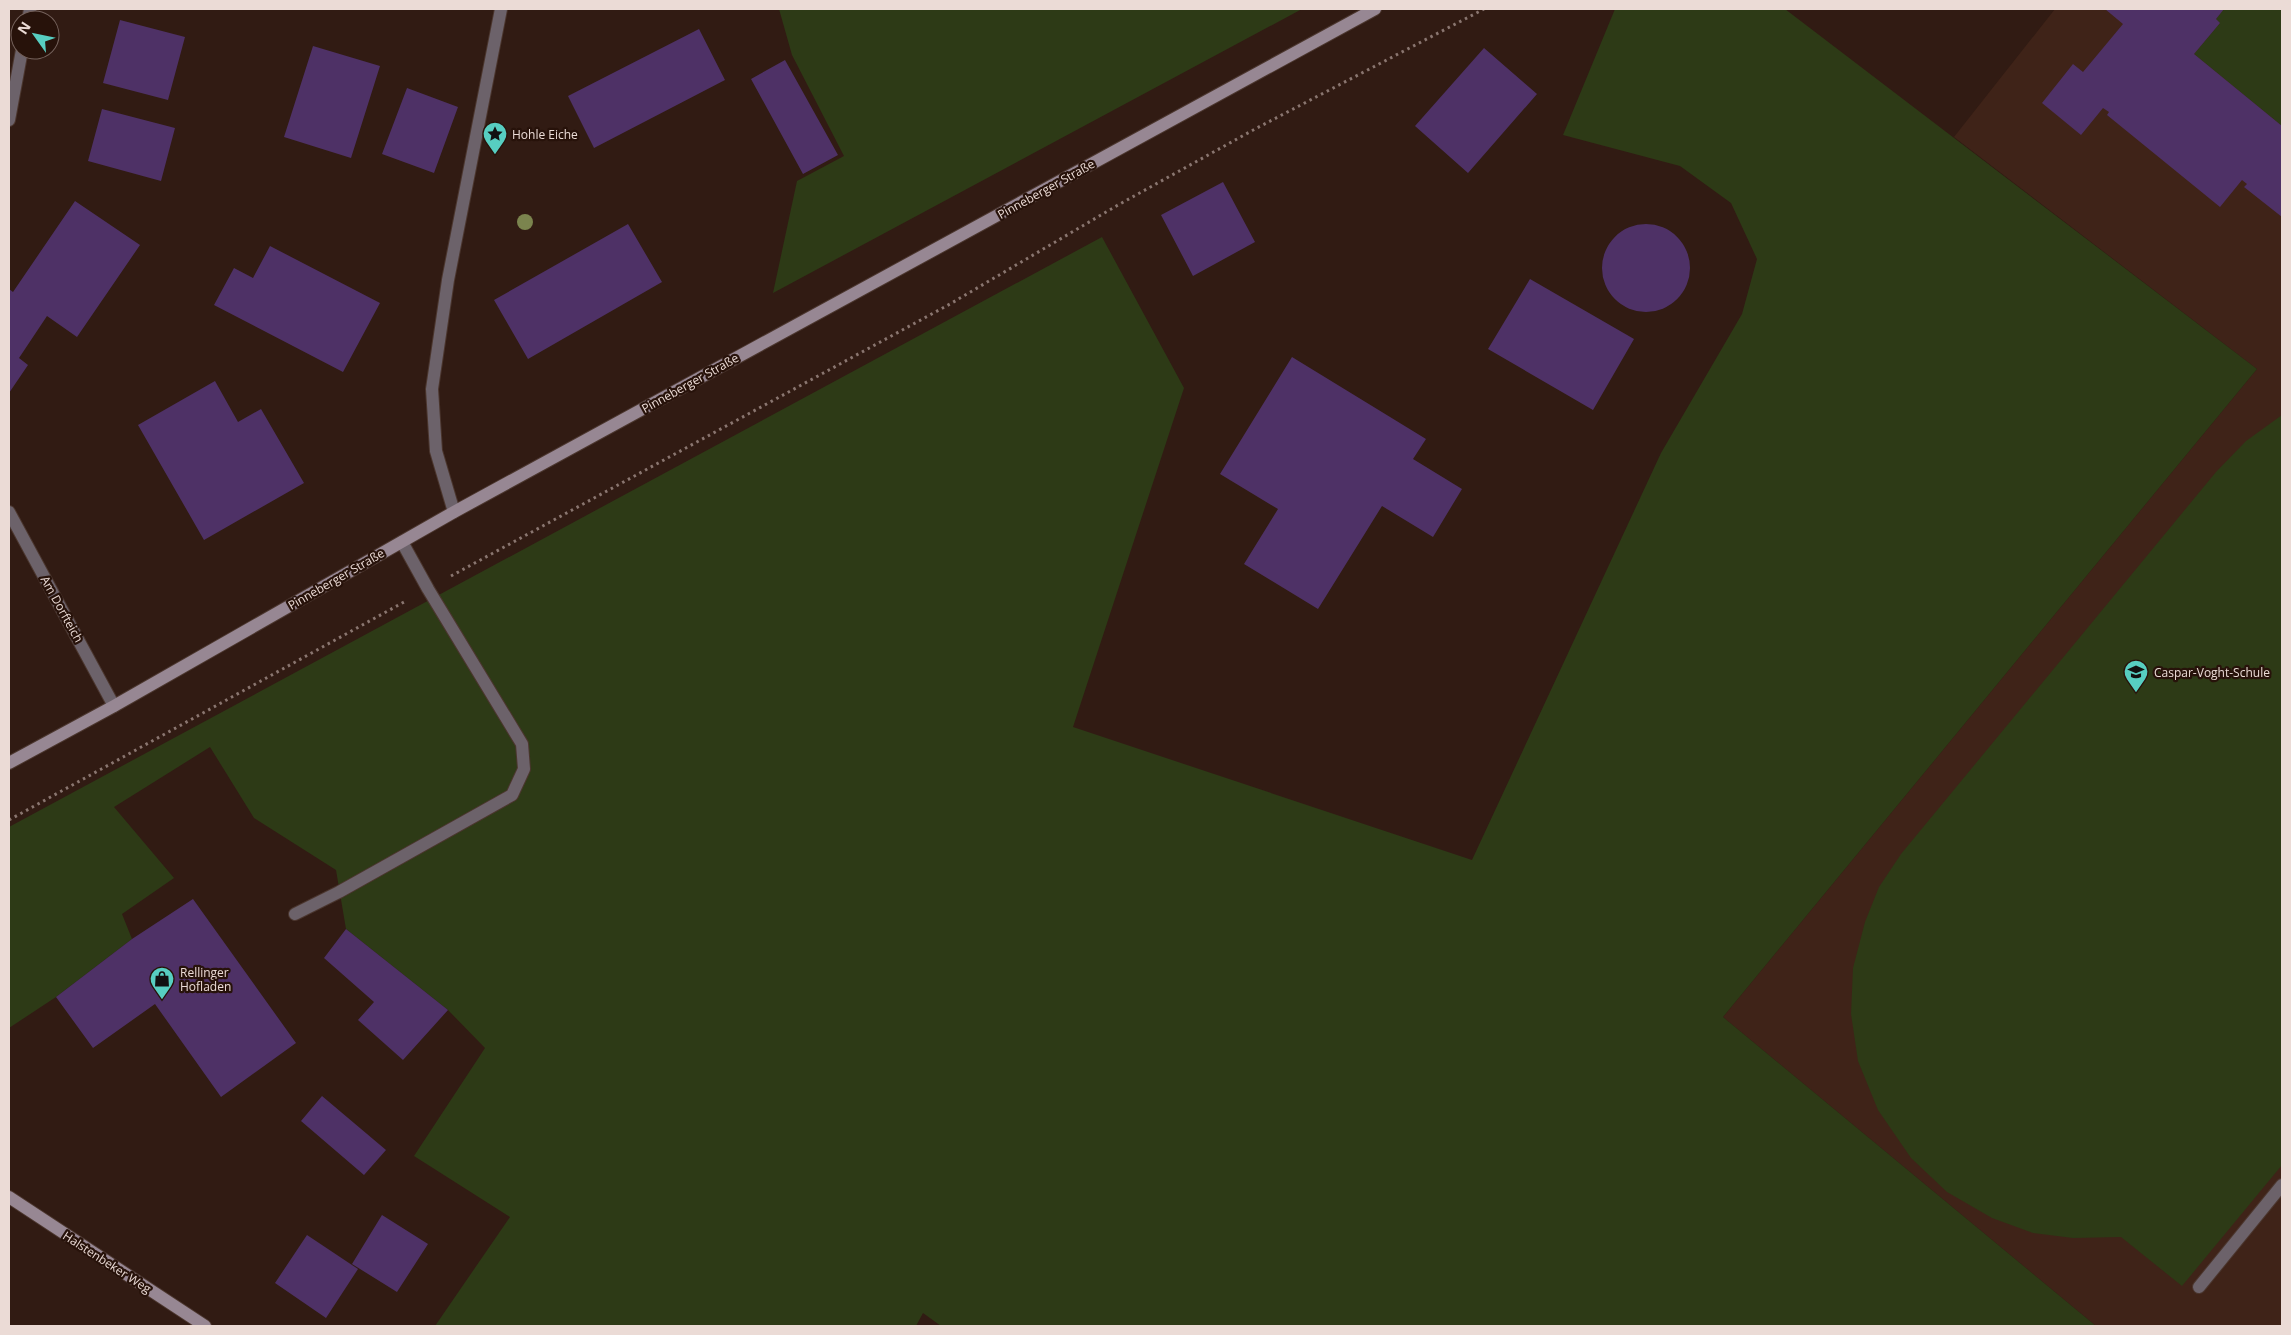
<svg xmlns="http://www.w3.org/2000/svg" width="2291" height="1335" font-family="'Open Sans',sans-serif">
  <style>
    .built { fill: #3f2318 }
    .green { fill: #2d3a16 }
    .building { fill: #4e3166 }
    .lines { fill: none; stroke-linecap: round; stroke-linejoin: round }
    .lane-casing { stroke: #4b362e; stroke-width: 14 }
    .street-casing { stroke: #4b362e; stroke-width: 14 }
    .secondary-casing { stroke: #4b362e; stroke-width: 14 }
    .path { stroke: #8a7670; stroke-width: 3; stroke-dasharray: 2.5 4; stroke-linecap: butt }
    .lane { stroke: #6c626a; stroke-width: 12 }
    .street { stroke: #6c626a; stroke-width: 12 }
    .secondary { stroke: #978793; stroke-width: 12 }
    .tree { fill: #7b844e }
    .labels { text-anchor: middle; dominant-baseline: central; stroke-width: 4.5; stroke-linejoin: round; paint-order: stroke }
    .poi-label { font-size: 12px; fill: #ebdbd6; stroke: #27120a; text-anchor: start }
    .street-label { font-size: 12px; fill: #ebdbd6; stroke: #27120a }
  </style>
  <rect width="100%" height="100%" fill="#311b13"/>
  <path class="built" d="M2055 9H2282V1326H2096L1723 1017 2257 369 1954 137Z"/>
  <path class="green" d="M779 9H1302L773 293 797 181 844 156 792 55Z
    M1615 9H1785L2257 369 1723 1017 2096 1326H941L923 1313 916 1326H435L510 1217 414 1156 485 1048 448 1010 346 929 336 870 254 818 210 747 114 807 174 878 122 914 132 939 56 997 9 1028V827L1102 237 1184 388 1073 727 1472 860 1661 453 1742 314 1757 259 1731 203 1680 166 1563 135Z
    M2224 9H2282V126L2194 54 2220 23 2216 19Z
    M2282 415V1165L2182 1286 2121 1237 2073 1238 2033 1233 1992 1218 1947 1192 1911 1158 1878 1110 1858 1061 1851 1014 1853 968 1865 922 1879 887 1901 854 2216 472 2246 441Z"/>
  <path class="building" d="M2105 9H2224L2216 19 2220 23 2194 54 2282 126V217L2244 187 2247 184 2242 180 2220 207 2107 115 2109 112 2103 108 2081 135 2042 103 2073 64 2083 72 2123 24Z
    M120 20 185 37 168 100 103 83Z
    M699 29 725 80 594 148 568 96Z
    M313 46 380 66 351 158 284 137Z
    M1484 48 1537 94 1468 173 1415 126Z
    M785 60 838 155 803 174 751 79Z
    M407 88 458 107 434 173 382 154Z
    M102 109 175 128 161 181 88 161Z
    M1223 182 1255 242 1193 276 1161 215Z
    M75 201 140 245 77 337 47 316 19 358 28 365 9 393V289L13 292Z
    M1602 268a44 44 0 1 1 88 0a44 44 0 1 1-88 0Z
    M628 224 662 282 528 359 494 300Z
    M270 246 380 303 343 372 214 305 234 268 253 278Z
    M1530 279 1634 339 1593 410 1488 349Z
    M1292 357 1426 439 1413 459 1462 489 1433 537 1382 506 1318 609 1244 564 1278 509 1220 474Z
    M215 381 238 422 261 409 304 483 204 540 138 425Z
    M193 899 296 1043 221 1097 155 1004 93 1048 56 997 132 939Z
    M346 929 448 1010 403 1060 358 1020 374 1002 324 958Z
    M322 1096 386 1150 364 1175 301 1121Z
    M382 1215 428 1244 397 1292 352 1264Z
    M307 1235 358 1269 326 1318 275 1283Z"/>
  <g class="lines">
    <defs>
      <path id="lane" d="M295 914 339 892 512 795 524 769 522 744 428 589 402 542
        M2199 1287 2282 1185"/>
      <path id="street" d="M28 20 30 9
        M9 120 22 50
        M9 512 114 706
        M454 512 436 451 432 389 448 280 501 9"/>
      <path id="secondary" d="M9 763 114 706 454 512 1375 9
        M9 1197 205 1326"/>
    </defs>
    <use href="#lane" class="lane-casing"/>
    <use href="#street" class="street-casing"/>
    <use href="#secondary" class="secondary-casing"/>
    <path class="path" d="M451 576 950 304 1118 205 1255 129 1484 9
      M9 820 404 602"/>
    <use href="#lane" class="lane"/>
    <use href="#street" class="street"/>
    <use href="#secondary" class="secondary"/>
  </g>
  <circle class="tree" cx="525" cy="222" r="8"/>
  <defs>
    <symbol id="sight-pin" viewBox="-11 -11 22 30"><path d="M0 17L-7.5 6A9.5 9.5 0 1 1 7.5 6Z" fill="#57cec1" stroke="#27120a"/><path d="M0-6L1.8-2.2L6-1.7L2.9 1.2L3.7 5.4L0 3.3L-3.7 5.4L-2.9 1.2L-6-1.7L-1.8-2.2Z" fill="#111"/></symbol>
    <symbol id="school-pin" viewBox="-11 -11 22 30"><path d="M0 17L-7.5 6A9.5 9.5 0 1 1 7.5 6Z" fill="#57cec1" stroke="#27120a"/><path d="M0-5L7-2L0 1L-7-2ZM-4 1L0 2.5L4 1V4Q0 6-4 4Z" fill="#111"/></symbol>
    <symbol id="shop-pin" viewBox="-11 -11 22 30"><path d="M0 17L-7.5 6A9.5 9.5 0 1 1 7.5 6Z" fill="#57cec1" stroke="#27120a"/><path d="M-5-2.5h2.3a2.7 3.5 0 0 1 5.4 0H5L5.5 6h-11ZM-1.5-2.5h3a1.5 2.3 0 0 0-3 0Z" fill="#111"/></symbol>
  </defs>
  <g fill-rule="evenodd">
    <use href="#sight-pin" x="481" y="120" width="28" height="38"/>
    <use href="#school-pin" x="2122" y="658" width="28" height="38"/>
    <use href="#shop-pin" x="148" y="965" width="28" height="38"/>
  </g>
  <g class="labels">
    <g class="poi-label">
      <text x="512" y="134">Hohle Eiche</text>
      <text x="2154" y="672">Caspar-Voght-Schule</text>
      <text x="180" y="972">Rellinger<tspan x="180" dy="14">Hofladen</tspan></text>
    </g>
    <g class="street-label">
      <text transform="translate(1046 189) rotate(-29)">Pinneberger Straße</text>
      <text transform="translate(690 383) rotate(-29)">Pinneberger Straße</text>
      <text transform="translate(336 579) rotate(-30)">Pinneberger Straße</text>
      <text transform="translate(62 609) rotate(61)">Am Dorfteich</text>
      <text transform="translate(107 1262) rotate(33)">Halstenbeker Weg</text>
    </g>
  </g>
  <rect width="2291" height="1335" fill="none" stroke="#ebdbd6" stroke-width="20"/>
  <g transform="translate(35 35) rotate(303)"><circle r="24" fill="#27120a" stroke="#75625c"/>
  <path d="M0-4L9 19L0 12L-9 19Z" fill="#57cec1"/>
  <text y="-8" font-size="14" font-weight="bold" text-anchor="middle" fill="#ebdbd6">N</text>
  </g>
</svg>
